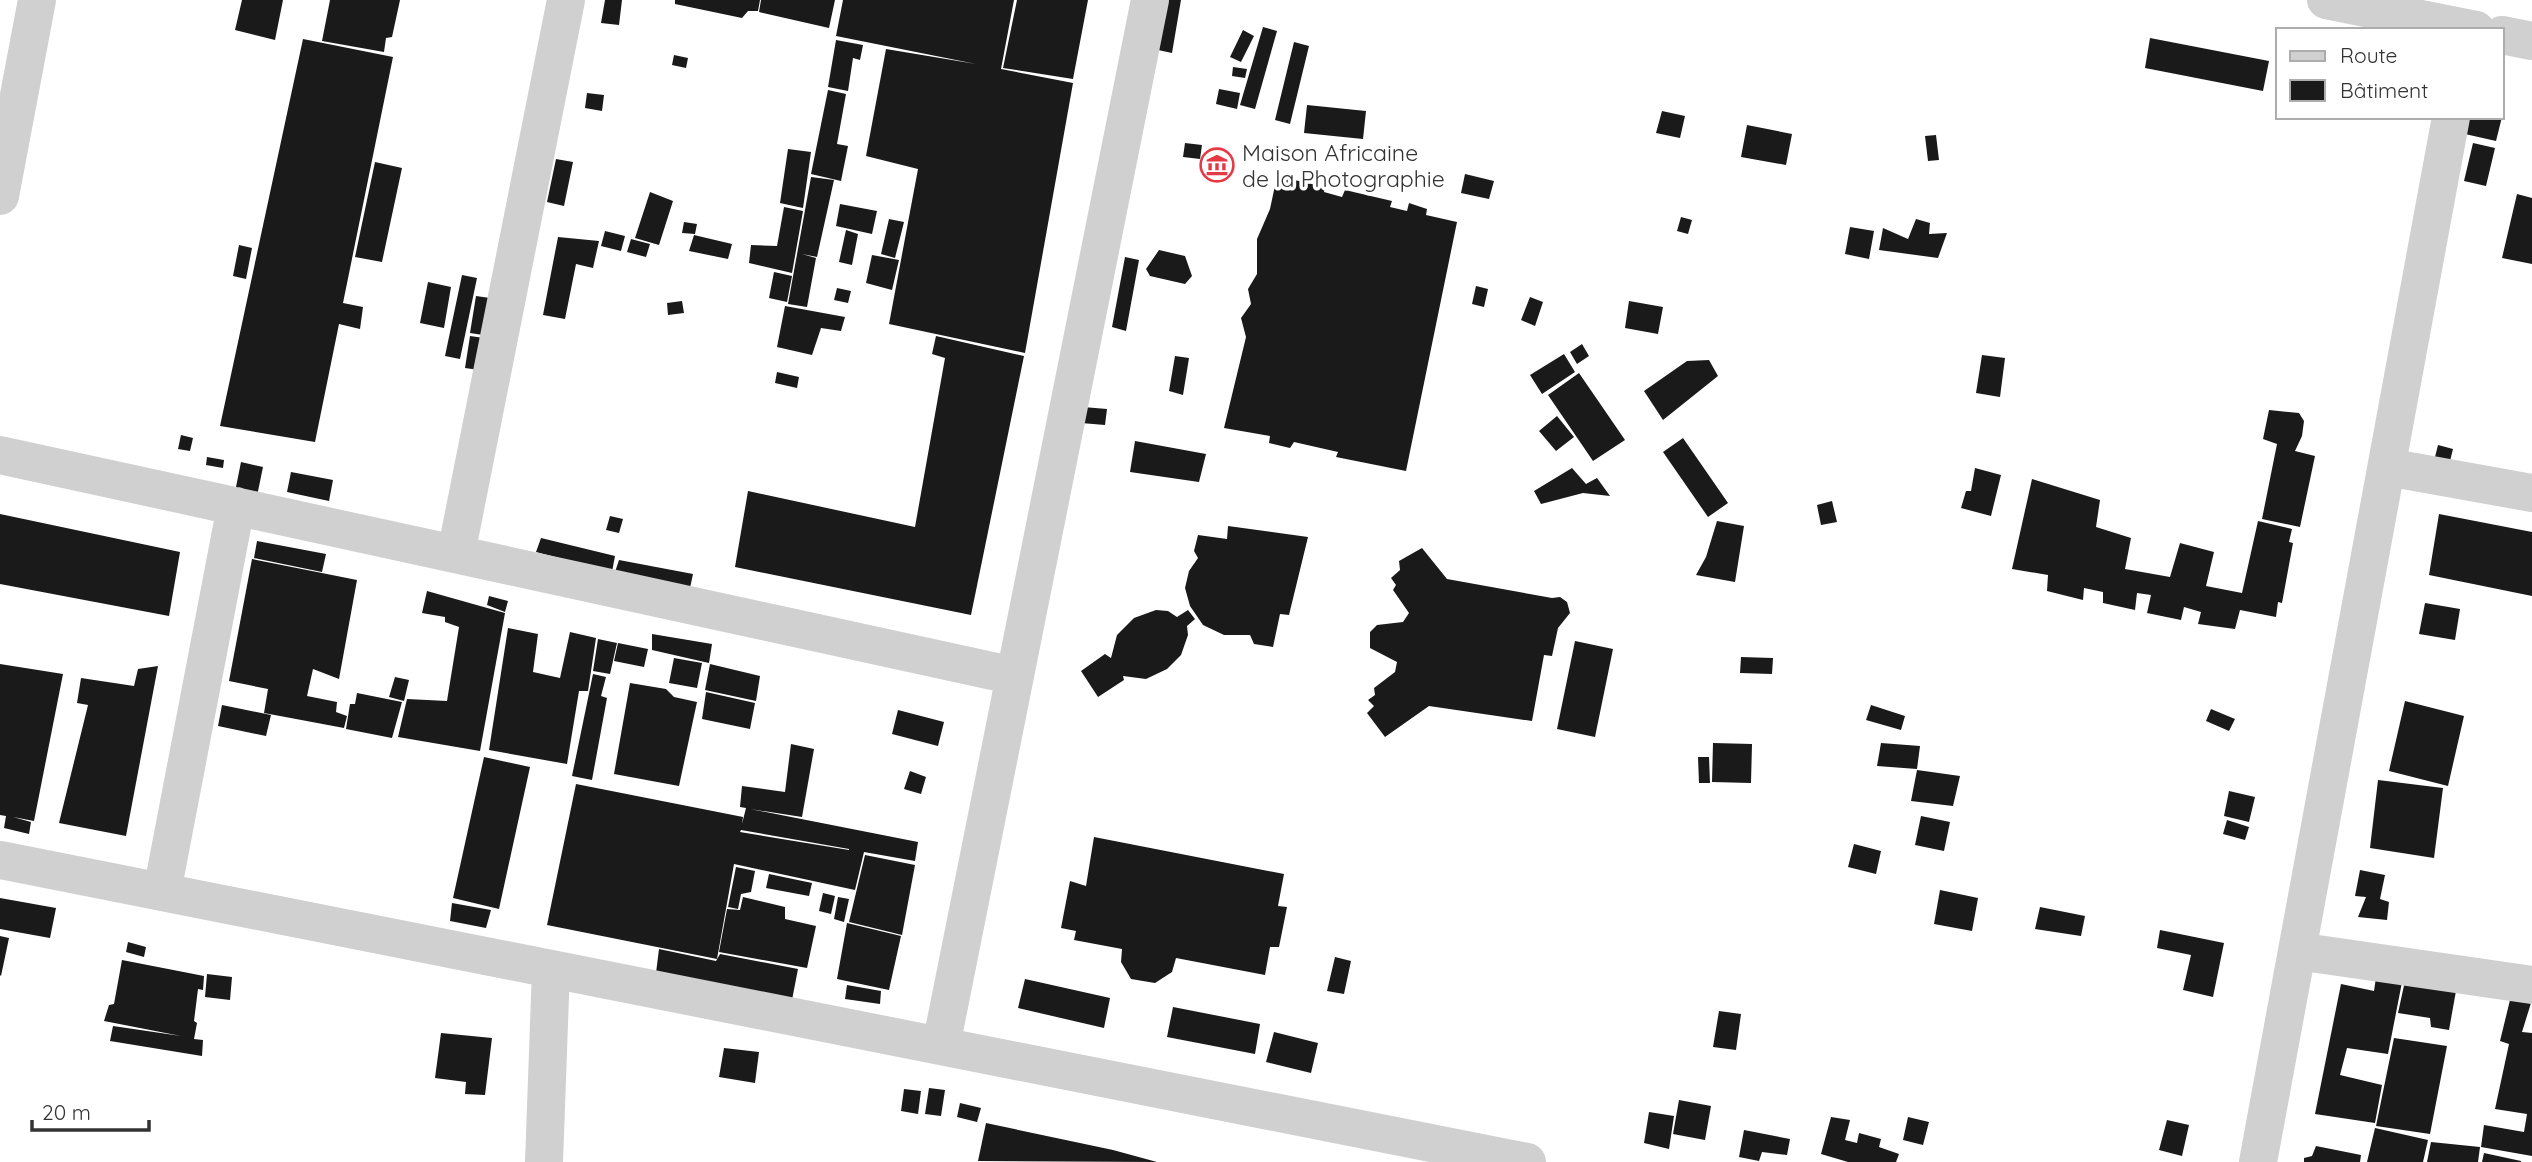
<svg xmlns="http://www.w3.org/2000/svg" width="2532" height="1162" font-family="Quicksand,sans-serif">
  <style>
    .building { fill: #1a1a1a; fill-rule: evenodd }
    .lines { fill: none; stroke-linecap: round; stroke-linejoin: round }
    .street { stroke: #d0d0d0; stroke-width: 38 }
    .labels { text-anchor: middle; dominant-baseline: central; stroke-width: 7; stroke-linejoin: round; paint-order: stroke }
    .poi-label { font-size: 23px; fill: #333; stroke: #fff; text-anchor: start }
  </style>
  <rect width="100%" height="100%" fill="#fff"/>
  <path class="building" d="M242 0H283L275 40 235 30Z
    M330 0H400L392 37 386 38 384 52 322 41Z
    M605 0H622L619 25 601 23Z
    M675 0H760L758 11H748L742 18 675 4Z
    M761 0H835L829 28 759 12Z
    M843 0H1014L1001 69 1073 83 1025 353 889 324 918 169 866 156 886 49 976 64 836 36Z
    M1017 0H1088L1073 79 1003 68Z
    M1166 0H1181L1172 53 1158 50Z
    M1263 27 1277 31 1255 109 1240 105Z
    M1243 30 1254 36 1241 62 1230 57Z
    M2150 38 2269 61 2263 91 2145 68Z
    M303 39 393 57 343 303 363 307 360 329 339 324 315 442 220 426Z
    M836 40 863 45 860 60 853 58 848 91 828 87Z
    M1294 42 1309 46 1290 124 1275 120Z
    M674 55 688 58 686 68 672 65Z
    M1233 67 1247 69 1245 78 1232 76Z
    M1219 89 1240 93 1237 109 1216 104Z
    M828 90 846 94 837 144 848 146 841 181 811 174Z
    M587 93 604 95 602 111 585 108Z
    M1307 105 1366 111 1363 139 1304 133Z
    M1662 111 1685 116 1680 138 1656 133Z
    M2470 117H2502L2496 141 2465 134Z
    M1747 125 1792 134 1786 165 1741 157Z
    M1936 135 1939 160 1928 161 1925 136Z
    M1185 143 1202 145 1200 159 1183 157Z
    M2473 143 2495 148 2486 186 2464 181Z
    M788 149 811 152 803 208 780 203Z
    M556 159 573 162 564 206 547 202Z
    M375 162 402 168 382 262 355 257Z
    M1465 174 1494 181 1489 199 1461 193Z
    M1277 176 1325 187 1324 192 1342 197 1345 190 1392 201 1390 207 1407 211 1409 203 1427 209 1426 215 1457 222 1406 471 1336 457 1338 452 1294 442 1290 448 1269 443 1270 436 1224 428 1246 337 1241 318 1251 304 1248 289 1257 274V239L1270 209Z
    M811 177 834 180 817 257 802 254 816 258 807 307 788 304Z
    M650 192 673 201 659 245 635 238Z
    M2517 194 2532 198V264L2502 258Z
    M840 204 877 211 872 234 836 226Z
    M784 207 803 211 792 273 749 263 751 245 777 246Z
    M1681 217 1692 220 1688 234 1677 231Z
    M889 219 904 222 895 258 881 254Z
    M1916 219 1930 223 1929 234 1947 233 1938 258 1879 250 1883 228 1908 239Z
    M684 222 697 224 695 234 682 233Z
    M1850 227 1874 231 1869 259 1845 254Z
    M846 230 858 234 852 265 839 262Z
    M605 231 625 236 621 251 601 246Z
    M694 235 732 244 728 259 689 251Z
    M558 237 599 241 593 268 576 264 565 319 543 315Z
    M631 239 650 244 646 257 627 252Z
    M239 245 252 248 246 279 233 276Z
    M1159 250 1185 256 1192 276 1185 284 1150 276 1146 269Z
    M872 255 899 260 892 290 866 283Z
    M1125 257 1139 260 1126 331 1112 327Z
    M774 272 792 276 787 302 769 298Z
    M462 275 477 278 460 359 445 356Z
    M428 282 451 287 444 328 420 323Z
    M1476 286 1488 289 1484 307 1472 304Z
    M837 288 851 291 848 303 834 300Z
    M476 296 490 298 483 335 470 333Z
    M1530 297 1543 302 1535 326 1521 320Z
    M682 301 684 313 668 315 667 303Z
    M1629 301 1663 307 1658 334 1625 328Z
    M785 306 845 317 841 331 821 328 812 355 777 347Z
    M470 336 484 338 479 370 465 368Z
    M936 336 1024 356 971 615 735 567 748 491 915 527 945 358 932 354Z
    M1582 344 1589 356 1577 364 1570 352Z
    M1564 354 1575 372 1542 394 1530 375Z
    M1982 355 2005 358 2000 397 1976 393Z
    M1175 356 1189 358 1183 395 1169 391Z
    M1709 360 1718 376 1663 420 1644 391 1687 361Z
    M777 372 799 377 797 388 775 383Z
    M1579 373 1625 440 1593 461 1548 395Z
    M1083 407 1107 409 1105 425 1081 423Z
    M2269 410 2299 413 2304 421 2302 436 2295 451 2315 456 2300 527 2262 519 2277 444 2263 439Z
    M1557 416 1574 437 1556 451 1539 431Z
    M181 435 193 438 190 451 178 449Z
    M1683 438 1728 503 1708 517 1663 452Z
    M1135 441 1206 454 1199 482 1130 472Z
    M2438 445 2453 449 2450 461 2435 457Z
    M207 457 224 460 223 468 206 465Z
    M241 462 263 467 257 496 235 492Z
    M1572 468 1586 484 1597 478 1610 496 1583 493 1541 504 1534 491Z
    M1975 468 2001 475 1991 516 1961 508 1966 491H1971Z
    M291 472 333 480 329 501 287 492Z
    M2032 479 2100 500 2096 527 2131 538 2125 569 2170 577 2180 543 2214 552 2206 586 2242 593 2258 521 2292 529 2289 542 2293 543 2282 603 2278 602 2276 617 2240 610 2235 629 2198 624 2201 612 2184 607 2181 620 2147 613 2151 595 2137 593 2135 610 2103 603V592L2084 588 2083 600 2047 591 2048 575 2012 569Z
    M1832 501 1837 522 1821 525 1817 505Z
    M0 514 180 552 169 616 0 584Z
    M2439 514 2532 532V596L2429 575Z
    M610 516 623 519 619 533 606 530Z
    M1717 521 1744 526 1735 582 1696 575 1706 557Z
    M1228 526 1308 537 1289 615 1280 614 1273 647 1254 644 1250 635H1224L1203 625 1190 606 1185 588 1189 571 1198 558 1194 551 1198 535 1227 539Z
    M541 538 615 556 612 572 536 552Z
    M257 541 326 554 322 572 254 558Z
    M1422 548 1447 579 1552 598 1560 597 1567 602 1570 613 1558 628 1552 656 1544 655 1532 721 1429 706 1385 737 1367 713 1374 706 1368 700 1375 695 1374 688 1395 672 1397 662 1370 648V632L1377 625 1403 622 1409 613 1393 590 1396 585 1391 578 1400 570 1399 561Z
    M252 559 357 580 339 679 313 669 307 696 337 702 336 712 347 716 344 728 264 713 268 689 229 681Z
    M619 560 693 574 690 588 615 572Z
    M427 591 505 613 480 751 398 737 407 699 447 701 459 627 445 622V617L422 613Z
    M489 596 508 601 505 612 487 605Z
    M2425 603 2460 609 2455 640 2419 634Z
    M1156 610 1168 611 1177 617 1188 610 1195 619 1187 626 1188 635 1181 655 1167 669 1146 679 1123 676 1124 680 1098 697 1081 671 1105 654 1111 658 1117 635 1134 618Z
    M508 628 538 634 533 672 560 678 570 632 596 638 588 691H579L567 764 489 750Z
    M652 634 712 644 709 663 652 650Z
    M598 639 617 643 610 674 593 671Z
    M1575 641 1613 649 1595 737 1557 729Z
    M618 643 648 649 644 667 614 661Z
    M1741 657 1773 658 1772 674 1740 673Z
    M674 658 702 663 697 688 669 683Z
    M0 664 63 674 34 821 13 817 31 822 29 834 4 828 6 816 0 815Z
    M710 664 760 676 756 701 705 690Z
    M158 666 126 836 59 823 88 705 77 703 81 678 134 686 138 669Z
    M593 674 606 677 601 696 607 698 592 780 572 776Z
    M395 677 409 680 404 701 389 697Z
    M630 683 666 689 674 697 697 702 679 786 614 774Z
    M706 692 755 703 750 729 702 719Z
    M357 693 402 702 392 738 346 729 350 704H355Z
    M2405 701 2464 716 2448 786 2389 771Z
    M222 705 271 715 266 736 218 726Z
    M1871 705 1905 716 1901 730 1866 720Z
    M2211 709 2235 719 2229 731 2206 721Z
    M898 710 944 722 938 746 892 734Z
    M1713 743 1752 744 1751 783 1712 782Z
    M1881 743 1920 746 1917 769 1877 766Z
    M791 744 814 749 802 817 750 809 918 842 915 861 864 852 855 890 734 864 717 959 547 925 576 784 743 817 742 824 746 808 740 807 742 786 785 792ZM741 830 849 849V850L740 832Z
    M484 757 530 767 499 909 453 898Z
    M1698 757H1709L1710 783H1699Z
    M1917 770 1960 776 1953 806 1911 801Z
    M910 771 926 777 921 794 904 789Z
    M2378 780 2443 788 2434 858 2370 848Z
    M2229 791 2255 797 2249 822 2224 816Z
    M1921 816 1950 822 1944 851 1915 845Z
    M2227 820 2249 827 2245 840 2223 834Z
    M1094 837 1284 874 1278 906 1287 907 1279 947H1270L1265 975 1176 958 1172 972 1155 983 1131 979 1121 962 1122 949 1074 940 1076 931 1061 928 1070 881 1086 886Z
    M1854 844 1881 851 1876 874 1848 867Z
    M865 855 915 865 902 935 849 922Z
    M736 867 755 871 751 892 741 894 738 909 728 907Z
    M2360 870 2385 875 2380 899 2389 902 2387 920 2358 917 2366 897 2355 896Z
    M769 874 812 883 809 896 766 888Z
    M1940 890 1978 898 1972 931 1934 924Z
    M823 893 835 896 831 914 819 911Z
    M743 897 785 907V919L816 926 807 968 719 952 727 909 740 910Z
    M838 897 849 899 844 922 834 919Z
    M0 898 56 908 50 938 0 929Z
    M452 903 491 910 486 928 450 921Z
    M2040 907 2085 916 2081 936 2035 929Z
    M847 923 901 936 889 990 837 979Z
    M2160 930 2224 943 2213 997 2183 990 2191 955 2157 948Z
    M0 936 9 938 1 976 0 975Z
    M128 942 146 947 144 957 126 952Z
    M659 949 716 961 720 954 798 969 792 1000 656 973Z
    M1335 957 1351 961 1344 994 1327 991Z
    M122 960 204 976 203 990 198 989 194 1021 197 1023 194 1039 203 1040 202 1056 110 1041 113 1026 181 1036 104 1021 109 1005 114 1004Z
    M2377 971 2403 977 2388 1054 2347 1048 2340 1075 2382 1085 2375 1123 2315 1114 2341 984 2374 991Z
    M207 974 232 977 230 1000 205 997Z
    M1025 979 1110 998 1104 1028 1018 1008Z
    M2405 981 2456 991 2449 1030 2431 1027 2430 1018 2398 1013Z
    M847 985 881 991 880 1004 845 999Z
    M2510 1000 2531 1003 2522 1032 2532 1033V1156L2481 1147 2484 1125 2524 1132 2527 1114 2495 1109 2509 1044 2500 1041Z
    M1173 1007 1260 1024 1255 1054 1167 1037Z
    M1719 1011 1741 1014 1736 1050 1713 1047Z
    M1274 1032 1318 1043 1311 1073 1266 1062Z
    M441 1033 492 1038 485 1095 465 1094 466 1082 435 1078Z
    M2394 1038 2447 1046 2430 1134 2376 1126Z
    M724 1048 759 1052 755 1083 719 1077Z
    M929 1088 945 1090 941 1116 925 1114Z
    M904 1089 921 1091 918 1114 901 1111Z
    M1679 1100 1711 1106 1705 1140 1673 1134Z
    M960 1103 981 1108 977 1122 957 1117Z
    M1649 1112 1674 1116 1669 1149 1644 1143Z
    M1831 1117 1850 1120 1845 1140 1857 1143 1859 1133 1881 1139 1879 1147 1899 1154 1896 1162H1848L1821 1154Z
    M1908 1117 1929 1122 1923 1145 1903 1140Z
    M2167 1120 2189 1125 2182 1156 2159 1150Z
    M986 1123 1113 1150 1157 1162 978 1161Z
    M2375 1128 2428 1140 2423 1162H2367Z
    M1744 1130 1790 1139 1787 1155 1762 1152 1759 1161 1739 1157Z
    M2431 1142 2480 1147 2478 1162H2427Z
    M2316 1146 2361 1155 2360 1162H2304V1158L2312 1156Z
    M2484 1153 2521 1161V1162H2482Z"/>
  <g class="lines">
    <path class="street" d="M2326 0 2476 30
      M2502 35 2532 41
      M0 196 37 0
      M0 455 1015 676
      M2387 467 2532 493
      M456 554 566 0
      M0 860 1527 1162
      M162 892 236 506
      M2297 951 2532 985
      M941 1046 1150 0
      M544 1162 551 969
      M2258 1162 2451 117"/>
  </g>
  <defs>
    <symbol id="museum-ring" viewBox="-11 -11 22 22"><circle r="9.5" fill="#fff" stroke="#e63946" stroke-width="1.5"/><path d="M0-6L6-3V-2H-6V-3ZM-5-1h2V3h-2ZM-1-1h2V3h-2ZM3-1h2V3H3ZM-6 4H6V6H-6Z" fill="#e63946"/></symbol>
  </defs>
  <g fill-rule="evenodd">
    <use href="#museum-ring" x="1198" y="146" width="38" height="38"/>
  </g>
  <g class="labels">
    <g class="poi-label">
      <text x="1242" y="152">Maison Africaine<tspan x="1242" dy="26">de la Photographie</tspan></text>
    </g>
  </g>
  <rect x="2276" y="28" width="228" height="91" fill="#ffffff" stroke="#adadad" stroke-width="2"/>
  <rect x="2290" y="51" width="35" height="10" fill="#d0d0d0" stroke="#adadad" stroke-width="2"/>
  <text x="2340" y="63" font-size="21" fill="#333333">Route</text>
  <rect x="2290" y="80" width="35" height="21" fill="#1a1a1a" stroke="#adadad" stroke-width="2"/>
  <text x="2340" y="98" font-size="21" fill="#333333">Bâtiment</text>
  <path d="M32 1120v10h117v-10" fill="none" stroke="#333333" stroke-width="3.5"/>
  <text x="42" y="1120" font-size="21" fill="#333333" stroke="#ffffff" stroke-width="5" paint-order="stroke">20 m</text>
</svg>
